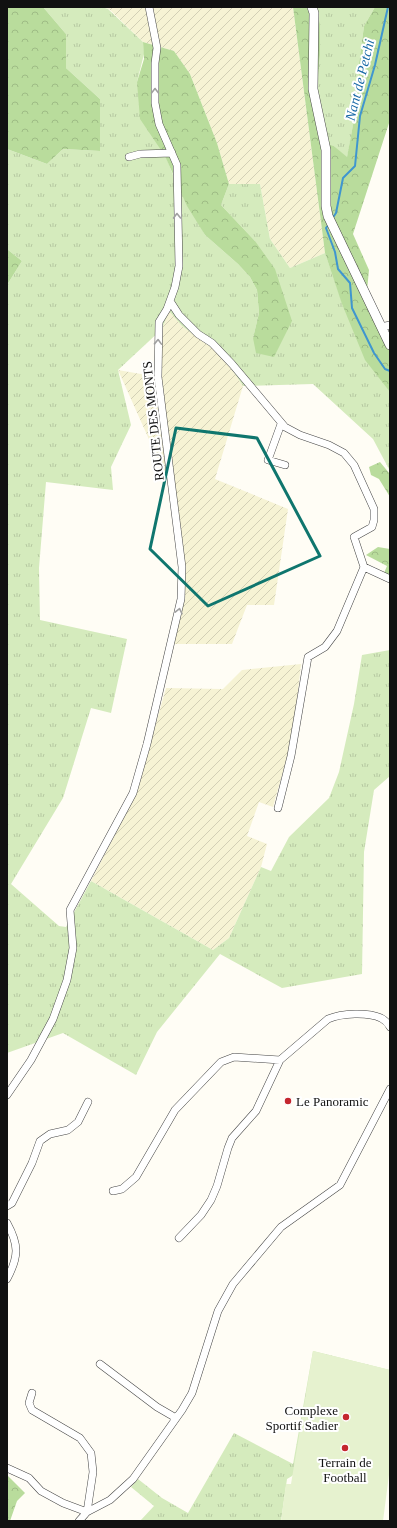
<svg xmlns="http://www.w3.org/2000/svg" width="397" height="1528" font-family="'Times New Roman',serif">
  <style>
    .farmland { fill: url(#farmland-furrows) }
    .grass { fill: url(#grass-tufts) }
    .forest { fill: url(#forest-crowns) }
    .pitch { fill: #e6f2cf }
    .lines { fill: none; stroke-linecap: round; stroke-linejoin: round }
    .stream { stroke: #3f96cf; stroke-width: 2 }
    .minor-casing { stroke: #444; stroke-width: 8 }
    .tertiary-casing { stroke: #444; stroke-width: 10 }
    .minor { stroke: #fff; stroke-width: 7 }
    .tertiary { stroke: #fff; stroke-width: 9 }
    .oneway { stroke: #a0a0a0 }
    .marked { fill: none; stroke: #0f766e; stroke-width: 3; stroke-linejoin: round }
    .poi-dot { fill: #c4262e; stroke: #fff; stroke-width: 1.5 }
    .labels { text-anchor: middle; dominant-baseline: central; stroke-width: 4; stroke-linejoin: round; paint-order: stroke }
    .street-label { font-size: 13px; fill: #111; stroke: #fff }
    .poi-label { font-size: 13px; fill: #111; stroke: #fff; text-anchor: start }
    .water-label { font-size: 14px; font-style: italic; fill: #1768a6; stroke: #fff }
  </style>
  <defs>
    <pattern id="farmland-furrows" width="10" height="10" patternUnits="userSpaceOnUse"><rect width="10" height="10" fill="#f6f3d4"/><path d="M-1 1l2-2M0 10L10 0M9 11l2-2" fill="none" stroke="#d2cfb5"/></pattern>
    <pattern id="grass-tufts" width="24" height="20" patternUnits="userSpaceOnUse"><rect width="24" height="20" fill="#d5ebbd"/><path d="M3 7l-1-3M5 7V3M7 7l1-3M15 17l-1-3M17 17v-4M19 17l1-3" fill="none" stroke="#b6c8a1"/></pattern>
    <pattern id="forest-crowns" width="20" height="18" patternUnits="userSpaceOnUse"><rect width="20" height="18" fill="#b9dc9c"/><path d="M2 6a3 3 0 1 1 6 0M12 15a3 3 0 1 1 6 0" fill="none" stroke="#9ebc85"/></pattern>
  </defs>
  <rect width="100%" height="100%" fill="#fffdf5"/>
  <path class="farmland" d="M102 7H293L325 253 290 268 270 239 260 184H229L217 143 190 74 174 51 143 42 109 9Z
    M169 310 182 326 223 356 243 386 215 479 288 509 274 605H247L232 644H169L180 594V581L177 543 168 482 118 370 158 377 162 329Z
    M301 664 293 736 273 807 259 802 247 836 267 844 261 867 229 938 213 950 91 881 136 794 166 688 223 689 242 670Z"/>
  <path class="grass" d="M43 7H102L108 9 143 42 144 54 137 82 173 175 205 235 238 264 250 277 257 290 259 313 253 338 274 357 255 241 221 205 229 184H260L270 239 290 268 325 253 344 308 390 392V471L373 439 313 384 243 386 223 356 182 326 169 311 162 329 118 370 131 425 111 467 113 490 46 482 39 568 40 620 127 639 111 713 91 708 63 798 11 884 59 926 66 927 91 881 213 950 229 938 261 867 271 871 289 837 329 798 339 772 354 704 362 655 390 650V776L374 790 364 852 362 974 282 988 220 954 157 1032 136 1075 63 1033 7 1053V285L22 261 7 249V149L47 164 63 149 100 151V99L66 68V34Z
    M317 7H375L364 26 359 63 358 98 347 158 334 146 327 145 317 91 320 55V24Z
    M313 1351 390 1370 292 1476 287 1479 281 1521H140L154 1506 131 1487 138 1479 162 1498 188 1513 234 1433 293 1464Z"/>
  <path class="forest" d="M7 7H43L66 34V68L100 99V151L63 149 47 164 7 149Z
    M293 7H317L320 24V55L317 91 327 144 334 146 347 157 358 98 359 63 364 26 375 7H390V120L353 234 369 270 366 301 384 343 390 350V392L365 360 342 304 325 253Z
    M143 42 174 51 190 74 217 143 229 184 221 205 255 241 275 269 292 321 274 357 256 353 253 338 259 313 257 290 250 277 238 264 205 235 187 206 165 156 140 119 137 82 144 59Z
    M7 249 22 261 7 285Z
    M380 462 390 474V497L379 479 371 475 369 467Z
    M378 547 390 549V575L384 573 387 566 366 555Z
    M7 1475 25 1493 17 1501 10 1521H7Z"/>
  <path class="pitch" d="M313 1351 390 1370V1467L383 1521H281L286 1484H291Z"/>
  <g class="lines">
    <path class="stream" d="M332 219 336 213 343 178 355 166 360 116 375 65 388 7
      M329 224 326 228 335 252 338 269 350 283 352 308 374 353 385 369 390 371"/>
    <defs>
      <path id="minor" d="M129 157 140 154 172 153
        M170 301 179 315 198 334 212 343 232 364 285 427 300 435 329 445 344 453 354 465 374 509V520L372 527 354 537 364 567 390 579
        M381 327 390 325
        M281 424 268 460 285 465
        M278 808 291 756 308 657 325 647 337 631 364 567
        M7 1095 31 1060 53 1019 67 980 73 948 70 910 133 793 147 744 181 599 182 567 158 377 159 322 167 309 175 287 179 266 177 165 159 124 155 103V63L157 48 149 7
        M113 1191 122 1189 136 1177 175 1110 221 1062 234 1057 280 1060 328 1019C342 1013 368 1012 381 1018 385 1020 388 1023 390 1027
        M7 1206 12 1203 32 1163 40 1141 50 1134 68 1130 78 1122 88 1102
        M7 1223C19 1245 19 1256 7 1279
        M179 1238 201 1215 211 1200 217 1186 228 1148 232 1138 256 1111 280 1060
        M100 1364 157 1407 176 1418
        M7 1468 29 1478 41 1491 63 1503 87 1512 93 1472 91 1453 80 1438 32 1410 29 1403 32 1393
        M79 1521 87 1512 110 1500 133 1479 182 1410 192 1393 218 1311 233 1284 281 1227 340 1185 390 1089"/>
      <path id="tertiary" d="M312 7 314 13 313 89 326 150V206L328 216 390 345"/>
    </defs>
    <use href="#minor" class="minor-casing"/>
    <use href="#tertiary" class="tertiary-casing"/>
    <use href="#minor" class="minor"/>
    <use href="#tertiary" class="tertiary"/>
  </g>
  <defs><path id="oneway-chevron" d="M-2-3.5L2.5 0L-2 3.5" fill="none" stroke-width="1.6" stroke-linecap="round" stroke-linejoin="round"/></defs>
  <g class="oneway">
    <use href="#oneway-chevron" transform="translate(155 91) rotate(-90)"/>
    <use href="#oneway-chevron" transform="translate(177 216) rotate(-91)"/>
    <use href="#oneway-chevron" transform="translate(158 342) rotate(-88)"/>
    <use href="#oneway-chevron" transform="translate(179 611) rotate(-78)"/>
  </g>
  <path class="marked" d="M176 428 257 438 320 556 208 606 150 549Z"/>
  <g class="poi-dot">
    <circle cx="288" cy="1101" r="4"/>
    <circle cx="346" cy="1417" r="4"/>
    <circle cx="345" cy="1448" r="4"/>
  </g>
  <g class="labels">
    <g class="street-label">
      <text transform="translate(153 421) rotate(-96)">ROUTE DES MONTS</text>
    </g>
    <g class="poi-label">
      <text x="296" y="1101">Le Panoramic</text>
      <text x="338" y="1410" text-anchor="end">Complexe<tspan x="338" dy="15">Sportif Sadier</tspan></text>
      <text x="345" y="1462" text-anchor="middle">Terrain de<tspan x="345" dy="15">Football</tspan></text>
    </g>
    <g class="water-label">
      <text transform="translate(360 80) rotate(-76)">Nant de Petchi</text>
    </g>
  </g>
  <rect width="397" height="1528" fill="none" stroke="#111111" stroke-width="16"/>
</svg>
